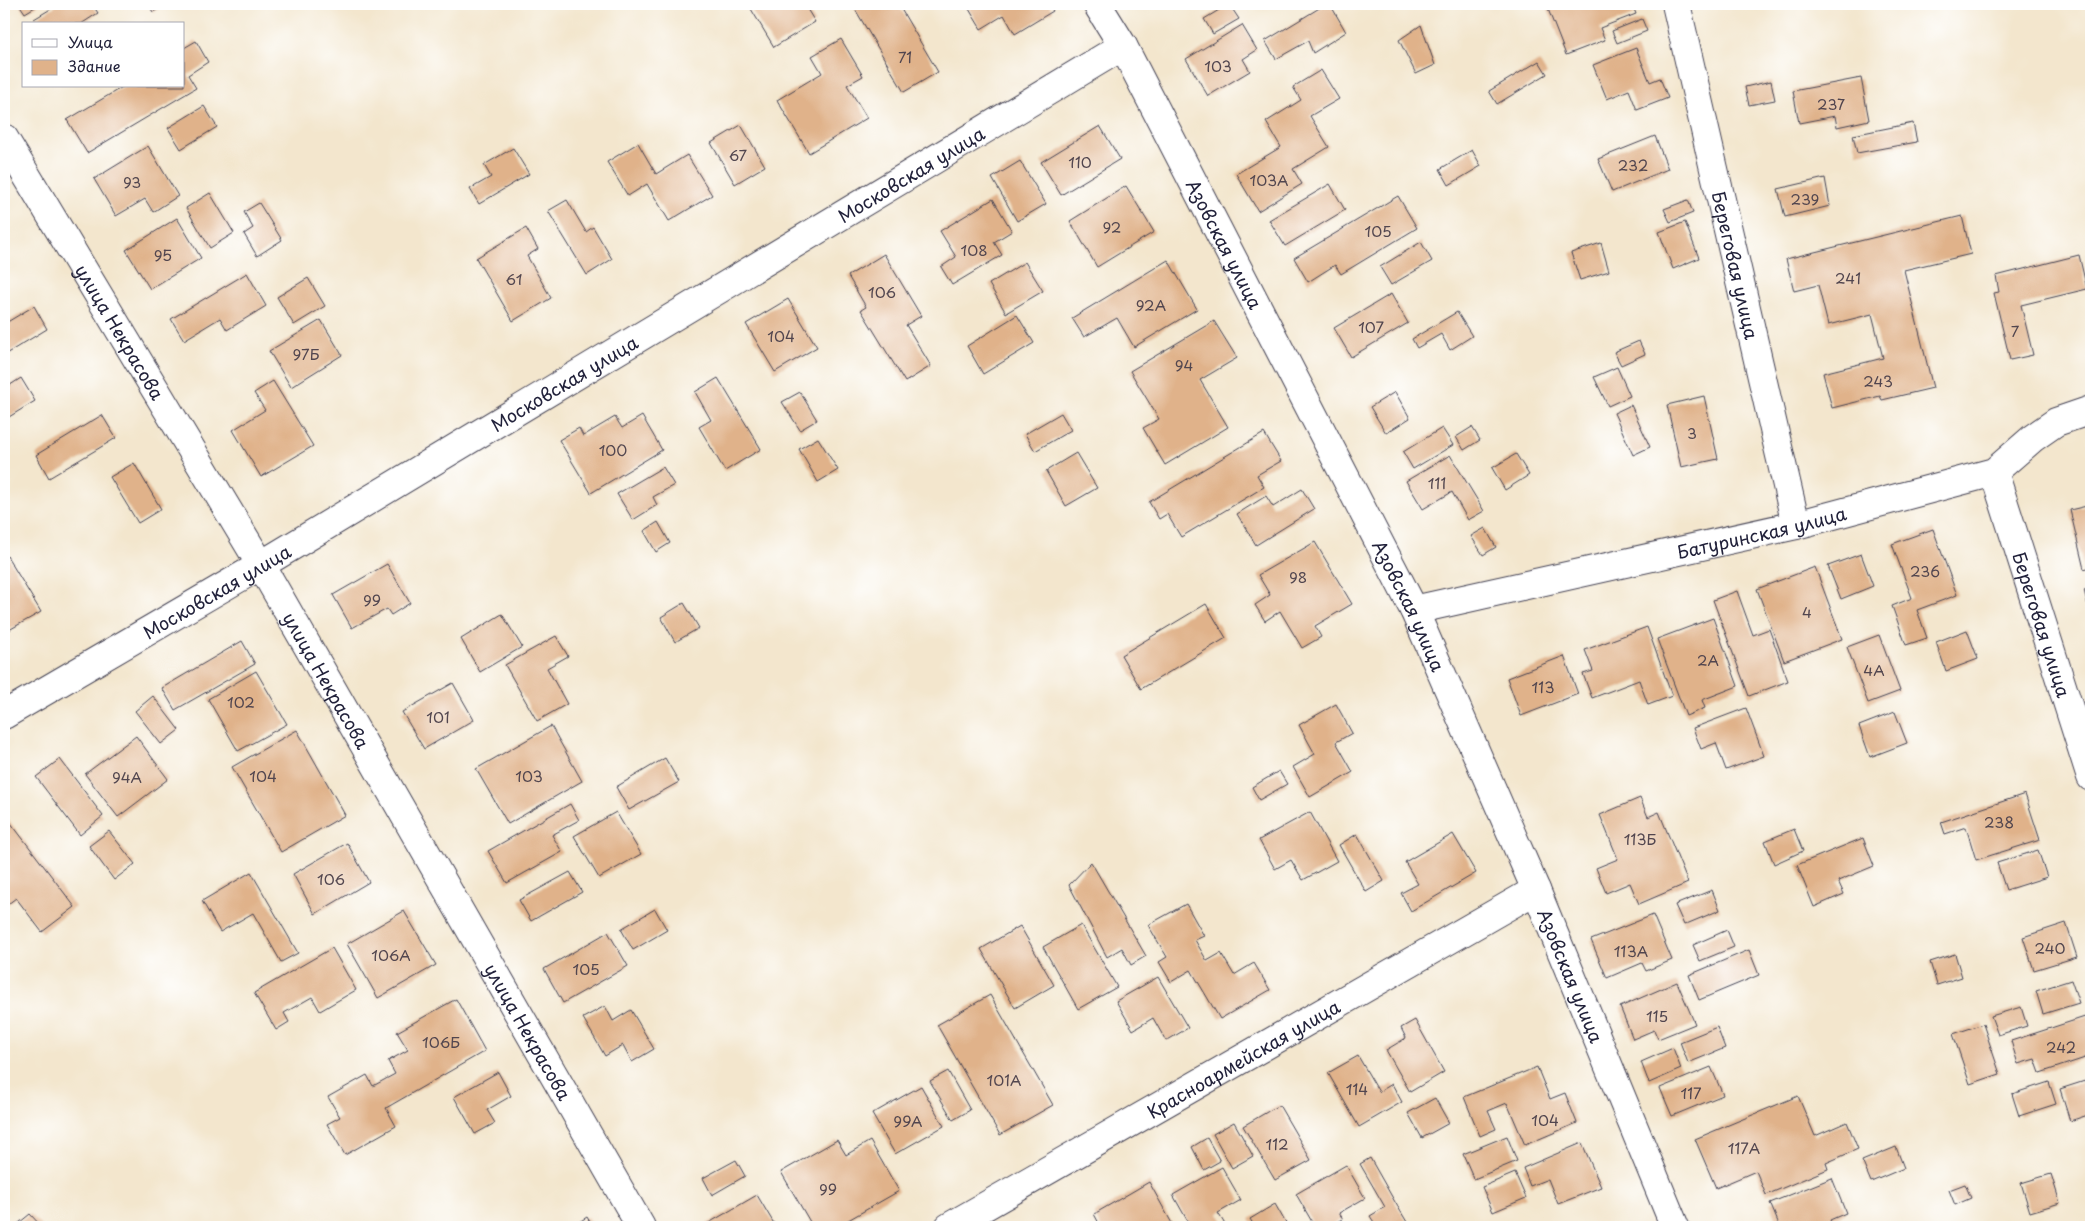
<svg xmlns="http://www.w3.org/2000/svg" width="2095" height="1231" font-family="'Playpen Sans',sans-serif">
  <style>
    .building { fill: #e0b28a }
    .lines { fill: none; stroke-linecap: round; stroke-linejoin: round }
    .minor-casing { stroke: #413f51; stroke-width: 30 }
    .minor { stroke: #fff; stroke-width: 28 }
    .labels { text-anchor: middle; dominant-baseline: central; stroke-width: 4.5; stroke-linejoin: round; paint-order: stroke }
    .number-label { font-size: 15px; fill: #52464f }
    .street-label { font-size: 18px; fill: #22223b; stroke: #fff }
  </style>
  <rect width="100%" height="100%" fill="#fff"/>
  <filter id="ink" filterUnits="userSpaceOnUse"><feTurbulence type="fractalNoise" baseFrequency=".02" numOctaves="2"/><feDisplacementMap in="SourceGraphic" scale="10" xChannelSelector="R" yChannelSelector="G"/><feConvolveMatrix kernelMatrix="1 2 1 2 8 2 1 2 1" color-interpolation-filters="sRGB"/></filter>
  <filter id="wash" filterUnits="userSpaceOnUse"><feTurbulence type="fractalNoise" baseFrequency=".0096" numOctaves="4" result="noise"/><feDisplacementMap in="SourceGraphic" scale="20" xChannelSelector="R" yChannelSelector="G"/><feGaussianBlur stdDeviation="1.12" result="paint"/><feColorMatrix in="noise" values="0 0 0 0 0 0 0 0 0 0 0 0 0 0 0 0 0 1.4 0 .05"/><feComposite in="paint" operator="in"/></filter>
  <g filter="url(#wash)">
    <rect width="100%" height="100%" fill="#f3e6cd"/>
    <g id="blocks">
      <path class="building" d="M19 4H40L25 13Z
        M59 4H92L98 13 81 24H37L34 19Z
        M148 4H167L153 12Z
        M748 4H804L815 22 774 47Z
        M852 4H898L938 72 904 92Z
        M966 4H1049L1053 11 1015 34 1004 15 981 29Z
        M1229 4 1239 19 1213 34 1204 19Z
        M1326 4H1330L1346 32 1313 53 1308 41 1276 59 1265 41Z
        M1546 4H1632L1636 14 1600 28 1605 40 1566 55Z
        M1642 19 1647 31 1617 43 1612 31Z
        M1242 25 1257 50 1243 59 1250 71 1208 96 1186 59Z
        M1421 25 1435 65 1416 74 1399 40Z
        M841 39 863 76 847 85 867 118 809 153 777 100 822 73 812 56Z
        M196 41 208 62 188 75 196 88 87 153 67 120 124 86H184V48Z
        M1636 48 1650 82 1660 78 1668 98 1637 110 1629 90 1607 99 1593 65Z
        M1539 61 1547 74 1497 104 1489 91Z
        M1321 70 1339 99 1310 116 1329 147 1293 169 1302 184 1258 211 1236 174 1281 147 1266 122 1301 100 1293 87Z
        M1861 78 1869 120 1837 127 1835 116 1799 123 1793 91Z
        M1771 81 1775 100 1749 105 1745 87Z
        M204 106 217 127 181 149 168 128Z
        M1913 123 1917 142 1857 153 1853 135Z
        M741 125 765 166 735 184 711 143Z
        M1100 126 1120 159 1061 195 1041 162Z
        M1655 136 1668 169 1612 192 1598 159Z
        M638 143 656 174 687 155 712 195 669 221 647 184 628 196 607 162Z
        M148 146 178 196 153 212 145 199 116 216 94 179Z
        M513 148 529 174 479 204 470 189 491 177 484 165Z
        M1472 150 1481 166 1449 185 1440 169Z
        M1020 161 1046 204 1017 221 992 178Z
        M1825 178 1830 206 1785 217 1778 189Z
        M1330 184 1345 210 1285 246 1269 220Z
        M1126 186 1154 232 1097 267 1070 221Z
        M210 193 234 233 210 248 186 208Z
        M1398 196 1417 228 1341 274 1335 265 1308 282 1294 258Z
        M993 199 1012 231 994 242 1002 255 952 285 941 267 956 257 940 231Z
        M567 200 586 232 593 227 612 259 587 275 548 211Z
        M1688 200 1693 213 1670 222 1664 209Z
        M259 203 282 240 257 256 244 234 253 228 244 212Z
        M1962 216 1971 254 1904 270 1933 388 1882 400 1880 396 1832 408 1823 373 1883 358 1872 314 1828 325 1818 285 1794 291 1786 259Z
        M177 218 201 258 150 289 126 250Z
        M1685 222 1699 258 1673 269 1659 232Z
        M526 228 538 249 527 256 551 298 513 321 476 258Z
        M1421 242 1432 261 1391 285 1380 267Z
        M1601 243 1609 271 1580 280 1571 253Z
        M884 254 921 316 906 325 931 366 905 382 861 310 866 307 848 276Z
        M2079 255 2087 289 2021 305 2033 355 2010 360 1994 293 1999 292 1996 276Z
        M1168 260 1197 309 1134 347 1117 318 1084 337 1072 318Z
        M1025 262 1043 291 1006 313 989 284Z
        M247 273 266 306 227 330 220 318 184 340 171 319Z
        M308 278 325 306 294 325 277 297Z
        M1391 294 1408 323 1351 357 1334 328Z
        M788 299 817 347 775 372 746 324Z
        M34 306 47 329 4 355V324Z
        M1457 312 1472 336 1450 350 1441 334 1417 348 1412 339Z
        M1017 315 1034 343 983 374 967 346Z
        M321 320 342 355 291 387 269 351Z
        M1214 321 1237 358 1200 380 1228 427 1165 465 1143 428 1159 419 1130 371Z
        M1639 341 1645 354 1621 365 1614 352Z
        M1617 367 1630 396 1608 406 1594 377Z
        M21 378 35 401 4 420V389Z
        M718 378 761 449 725 471 699 427 711 420 695 392Z
        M273 381 313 446 261 477 233 430 265 410 254 393Z
        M800 392 817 420 800 430 782 402Z
        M1395 392 1410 418 1386 433 1370 407Z
        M1704 396 1718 459 1681 467 1667 405Z
        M1631 405 1650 447 1633 455 1614 413Z
        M1061 413 1071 430 1035 451 1025 434Z
        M102 415 116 438 49 478 36 455Z
        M642 416 662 450 591 493 559 440 579 428 583 436 615 417 622 428Z
        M1472 427 1480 440 1464 450 1456 437Z
        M1442 428 1453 445 1413 469 1403 452Z
        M1264 433 1281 461 1257 475 1264 487 1181 537 1167 514 1159 519 1149 502Z
        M818 438 838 470 818 482 799 449Z
        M1076 453 1097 488 1066 506 1046 471Z
        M1516 454 1529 475 1505 490 1492 468Z
        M1450 455 1484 511 1468 520 1452 492 1423 509 1406 481Z
        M134 463 161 509 138 523 110 477Z
        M663 467 674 485 653 497 657 505 633 520 617 494Z
        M1302 489 1314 509 1256 545 1237 514 1266 496 1273 507Z
        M2091 505V567L2084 569 2070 510Z
        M658 522 670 543 656 552 644 531Z
        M1485 528 1496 547 1483 555 1471 536Z
        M1933 529 1957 595 1917 610 1927 638 1906 645 1892 606 1912 598 1892 544Z
        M1315 542 1352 604 1315 626 1321 637 1302 648 1280 611 1265 621 1255 605 1270 595 1258 575Z
        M1861 554 1873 586 1841 599 1828 566Z
        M7 556 41 612 9 630 4 621V558Z
        M387 564 410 603 391 615 387 609 352 628 333 595Z
        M1815 567 1842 639 1784 661 1757 589Z
        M2091 588V619L2084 590Z
        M1737 591 1753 635 1769 629 1788 681 1749 696 1713 600Z
        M684 603 699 628 675 642 661 617Z
        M1206 604 1226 638 1141 689 1121 655Z
        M502 614 522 647 480 672 461 639Z
        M1713 618 1738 686 1702 700 1705 708 1686 716 1657 639Z
        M1647 627 1672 696 1648 705 1639 680 1592 698 1583 674 1593 671 1585 650Z
        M1967 630 1978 659 1946 671 1936 642Z
        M1879 635 1900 691 1868 703 1847 647Z
        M556 636 568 656 547 668 567 704 537 721 505 665Z
        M242 641 255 664 175 710 162 688Z
        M1564 656 1578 694 1521 716 1507 678Z
        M256 671 287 724 238 751 208 699Z
        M453 683 474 720 424 749 402 712Z
        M153 696 179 730 161 744 135 711Z
        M1336 704 1352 733 1336 742 1353 772 1310 797 1293 767 1315 754 1299 725Z
        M1746 708 1764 756 1726 770 1716 743 1701 749 1693 728Z
        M1895 712 1907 743 1870 757 1859 726Z
        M551 726 582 781 508 824 476 769Z
        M297 730 345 815 281 852 232 767Z
        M136 736 168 779 118 817 85 774Z
        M665 758 679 782 629 810 616 787Z
        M60 759 103 816 80 835 36 777Z
        M1279 771 1287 784 1259 800 1252 787Z
        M2025 794 2040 840 1976 860 1966 827 1945 834 1941 822Z
        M1640 798 1648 817 1659 812 1688 883 1639 904 1630 883 1606 893 1596 868 1618 859 1600 815Z
        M570 804 579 820 552 835 562 852 507 883 488 851Z
        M616 812 641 854 599 878 574 836Z
        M1310 812 1337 861 1303 880 1291 860 1275 869 1259 840Z
        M4 814 75 907 42 932 16 898 4 907Z
        M1794 829 1803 851 1774 864 1765 841Z
        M109 831 135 864 114 880 89 846Z
        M1357 834 1384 881 1366 892 1339 845Z
        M1453 834 1476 873 1411 911 1401 893 1418 884 1405 862Z
        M1863 838 1874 866 1838 881 1844 894 1814 907 1797 865Z
        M347 843 369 882 315 914 293 874Z
        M2038 850 2047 877 2006 890 1997 863Z
        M1091 862 1146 956 1131 965 1122 948 1107 957 1069 885Z
        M251 872 298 953 281 962 253 913 220 932 202 901Z
        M570 872 582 892 531 921 519 900Z
        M1712 890 1720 910 1684 925 1675 905Z
        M1186 904 1204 936 1195 940 1207 961 1221 953 1234 975 1254 963 1270 990 1220 1019 1191 970 1171 982 1159 962 1167 957 1148 925Z
        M655 909 667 930 633 950 621 929Z
        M404 911 436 965 378 998 347 944Z
        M1653 915 1672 960 1646 971 1642 963 1607 978 1591 940Z
        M2066 923 2077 957 2034 970 2023 937Z
        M1081 925 1117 987 1078 1009 1043 947Z
        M1020 926 1054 985 1015 1008 981 949Z
        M1727 930 1734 947 1700 961 1693 945Z
        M608 932 628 966 563 1003 544 969Z
        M332 948 356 990 320 1011 312 997 284 1013 289 1022 276 1030 254 993Z
        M1749 950 1759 975 1699 1000 1689 975Z
        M1955 954 1962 977 1937 985 1930 962Z
        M1158 977 1188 1028 1166 1041 1153 1018 1133 1030 1116 1001Z
        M2071 980 2079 1003 2043 1014 2036 991Z
        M1677 982 1695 1024 1658 1039 1654 1030 1633 1039 1620 1007Z
        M990 995 1053 1105 1000 1135 937 1025Z
        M456 999 485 1051 386 1108 396 1126 345 1155 327 1124 340 1117 328 1097 367 1075 373 1086 395 1074 388 1061 408 1050 397 1032Z
        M605 1006 613 1021 631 1010 654 1049 632 1062 623 1045 605 1056 583 1018Z
        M2021 1007 2027 1026 1998 1035 1991 1016Z
        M2091 1015V1056L2040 1073 2035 1059 2018 1064 2011 1041Z
        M1415 1020 1444 1072 1410 1092 1386 1050 1406 1038 1401 1028Z
        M1983 1024 2000 1074 1970 1084 1953 1034Z
        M1717 1027 1725 1048 1688 1063 1680 1042Z
        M1673 1048 1681 1069 1649 1083 1641 1062Z
        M1358 1056 1379 1092 1392 1084 1402 1102 1359 1127 1328 1073Z
        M1537 1067 1550 1099 1565 1093 1577 1123 1525 1145 1507 1103 1488 1111 1496 1129 1480 1136 1464 1097Z
        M1711 1067 1723 1095 1672 1116 1660 1088Z
        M948 1071 970 1110 953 1120 930 1081Z
        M498 1072 511 1096 487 1110 495 1123 475 1134 454 1097Z
        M2091 1079V1114L2070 1121 2060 1089Z
        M2049 1082 2056 1104 2019 1116 2012 1094Z
        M921 1086 944 1126 895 1154 872 1114Z
        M1798 1096 1815 1136 1847 1122 1858 1149 1826 1163 1828 1169 1766 1195 1756 1171 1716 1188 1695 1139Z
        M1435 1098 1449 1123 1422 1138 1408 1113Z
        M1279 1105 1311 1160 1275 1180 1243 1126Z
        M1234 1122 1253 1156 1232 1168 1213 1134Z
        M1507 1136 1517 1161 1474 1179 1463 1154Z
        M1207 1138 1220 1161 1204 1170 1192 1147Z
        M837 1140 846 1155 870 1141 899 1191 836 1227H813L781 1172Z
        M1582 1143 1601 1187 1558 1204 1548 1179 1530 1186 1523 1168Z
        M1896 1147 1904 1168 1871 1182 1862 1161Z
        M1370 1158 1395 1202 1410 1227H1377L1370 1216 1385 1207 1360 1164Z
        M736 1160 745 1176 712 1195 703 1178Z
        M1346 1165 1365 1198 1339 1213 1343 1219 1329 1227H1315L1296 1194Z
        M1222 1167 1241 1200 1218 1213 1226 1226 1224 1227H1191L1173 1195Z
        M1515 1173 1526 1198 1493 1212 1482 1187Z
        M2051 1174 2060 1203 2030 1212 2021 1183Z
        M1832 1178 1846 1213 1830 1220 1833 1227H1800L1798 1223 1787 1227H1780L1770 1203Z
        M1149 1182 1174 1227H1101L1094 1214Z
        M1965 1184 1971 1198 1955 1205 1949 1190Z
        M757 1195 776 1227H709L707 1224Z
        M1275 1204 1288 1227H1255L1250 1219Z
        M30 1214 42 1227H14Z
        M587 1217 593 1227H571Z"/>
    </g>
  </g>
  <g filter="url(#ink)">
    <use href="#blocks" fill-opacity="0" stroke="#413f51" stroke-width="1"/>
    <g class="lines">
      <defs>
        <g id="minor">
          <path id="s1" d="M1097 4 1123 46 1414 610 1536 890 1675 1227"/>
          <path id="s2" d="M1676 4 1796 525"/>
          <path id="s3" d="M4 138 261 565 641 1227"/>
          <path id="s4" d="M1994 472 2091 777"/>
          <path id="s5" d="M1414 610 1796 525 1994 472 2033 438 2056 422 2091 410"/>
          <path id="s6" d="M4 715 261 565 1123 46"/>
          <path id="s7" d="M949 1227 1536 890"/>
        </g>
      </defs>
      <use href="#minor" class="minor-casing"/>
      <use href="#minor" class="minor"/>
    </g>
  </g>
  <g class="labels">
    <g class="number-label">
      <text x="905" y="56">71</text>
      <text x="1218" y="65">103</text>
      <text x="1831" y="103">237</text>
      <text x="738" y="154">67</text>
      <text x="1080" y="161">110</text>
      <text x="1633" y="164">232</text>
      <text x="1269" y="179">103А</text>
      <text x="132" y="181">93</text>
      <text x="1805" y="198">239</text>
      <text x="1112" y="226">92</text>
      <text x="1378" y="230">105</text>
      <text x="974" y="249">108</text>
      <text x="163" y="254">95</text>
      <text x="1848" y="277">241</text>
      <text x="514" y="278">61</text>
      <text x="882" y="291">106</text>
      <text x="1151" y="304">92А</text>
      <text x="1371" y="326">107</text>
      <text x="2015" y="330">7</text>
      <text x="781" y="335">104</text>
      <text x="306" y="353">97Б</text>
      <text x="1184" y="364">94</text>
      <text x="1878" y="380">243</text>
      <text x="1692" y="432">3</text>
      <text x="613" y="449">100</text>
      <text x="1437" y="482">111</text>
      <text x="1925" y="570">236</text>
      <text x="1298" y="576">98</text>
      <text x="372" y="599">99</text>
      <text x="1807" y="611">4</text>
      <text x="1708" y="659">2А</text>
      <text x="1874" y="669">4А</text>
      <text x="1543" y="686">113</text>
      <text x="241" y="701">102</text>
      <text x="438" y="716">101</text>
      <text x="263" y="775">104</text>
      <text x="529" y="775">103</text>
      <text x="127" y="776">94А</text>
      <text x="1999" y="821">238</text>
      <text x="1640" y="838">113Б</text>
      <text x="331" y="878">106</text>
      <text x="2050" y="947">240</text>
      <text x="1631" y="950">113А</text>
      <text x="391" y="954">106А</text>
      <text x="586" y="968">105</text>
      <text x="1657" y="1015">115</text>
      <text x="441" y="1041">106Б</text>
      <text x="2061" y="1046">242</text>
      <text x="1004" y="1079">101А</text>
      <text x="1357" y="1088">114</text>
      <text x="1691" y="1092">117</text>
      <text x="1545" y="1119">104</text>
      <text x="908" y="1120">99А</text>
      <text x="1277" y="1143">112</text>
      <text x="1744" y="1147">117А</text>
      <text x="828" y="1188">99</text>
    </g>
    <g class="street-label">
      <text stroke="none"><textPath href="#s6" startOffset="1056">Московская улица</textPath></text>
      <text stroke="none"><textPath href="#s1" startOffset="272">Азовская улица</textPath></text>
      <text stroke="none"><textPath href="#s2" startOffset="268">Береговая улица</textPath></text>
      <text stroke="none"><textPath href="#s3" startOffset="226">улица Некрасова</textPath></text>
      <text stroke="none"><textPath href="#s6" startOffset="651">Московская улица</textPath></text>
      <text stroke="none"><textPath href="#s5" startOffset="356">Батуринская улица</textPath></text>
      <text stroke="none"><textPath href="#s6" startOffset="246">Московская улица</textPath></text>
      <text stroke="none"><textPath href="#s1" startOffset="678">Азовская улица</textPath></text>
      <text stroke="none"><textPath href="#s4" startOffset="160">Береговая улица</textPath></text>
      <text stroke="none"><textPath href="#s3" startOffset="631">улица Некрасова</textPath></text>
      <text stroke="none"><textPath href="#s1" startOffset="1082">Азовская улица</textPath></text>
      <text stroke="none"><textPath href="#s3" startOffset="1036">улица Некрасова</textPath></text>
      <text stroke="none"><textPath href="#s7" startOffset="339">Красноармейская улица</textPath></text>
    </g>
  </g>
  <rect width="2095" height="1231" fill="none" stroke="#fff" stroke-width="20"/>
  <rect x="22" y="22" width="162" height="65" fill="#ffffff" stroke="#a7a7b1"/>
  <rect x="32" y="39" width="25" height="8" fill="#ffffff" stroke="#a7a7b1"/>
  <text x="68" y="48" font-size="15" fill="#22223b">Улица</text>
  <rect x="32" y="60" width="25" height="15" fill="#e0b28a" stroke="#a7a7b1"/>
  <text x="68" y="72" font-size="15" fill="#22223b">Здание</text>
</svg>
